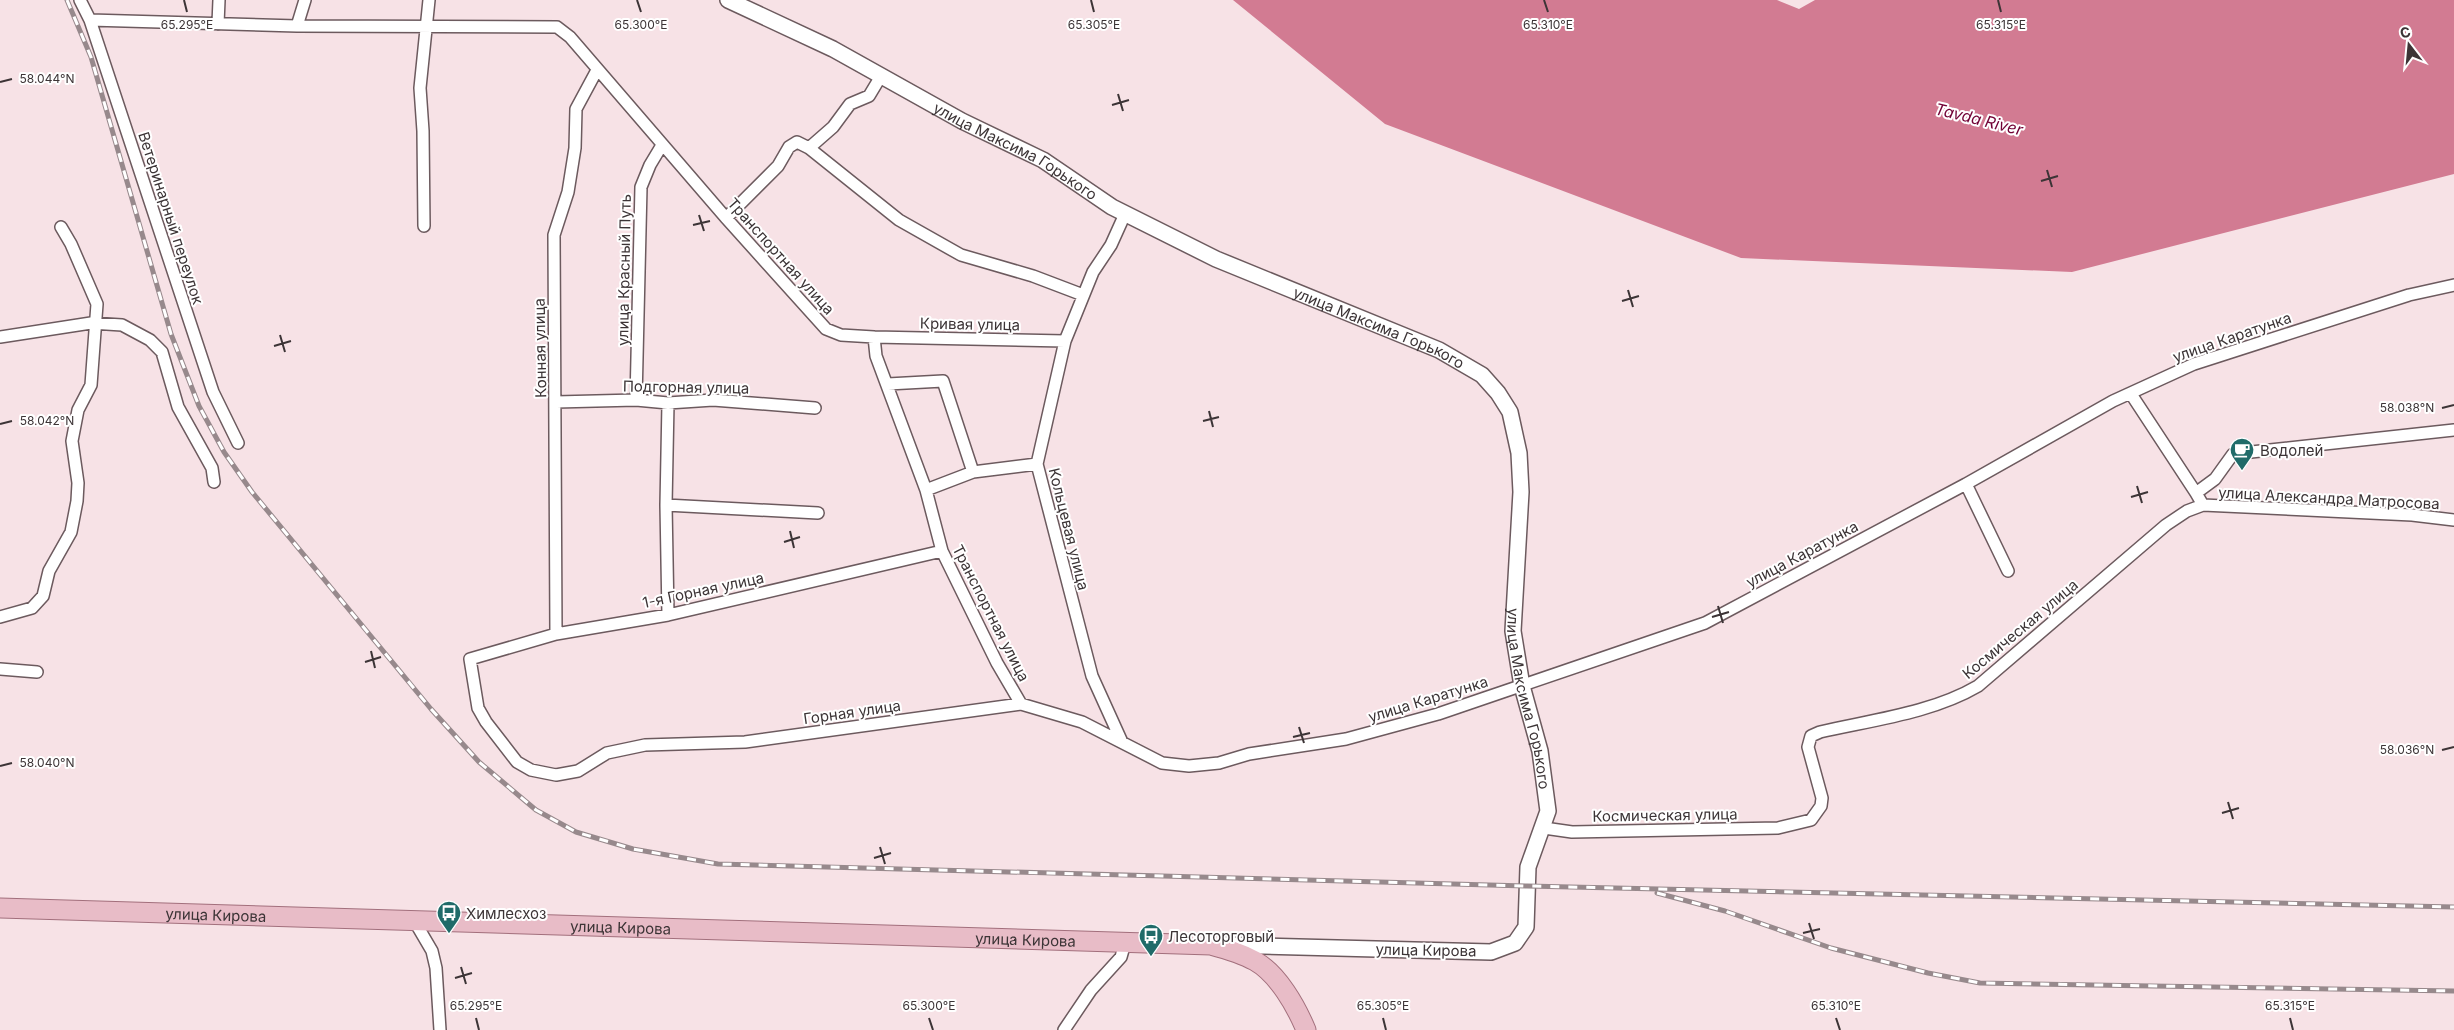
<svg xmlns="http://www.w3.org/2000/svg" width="2454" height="1030" font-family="Inter,sans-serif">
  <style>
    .water { fill: #d27b92 }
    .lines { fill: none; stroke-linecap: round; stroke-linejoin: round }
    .minor-casing { stroke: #6c5a5e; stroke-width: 14 }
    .tertiary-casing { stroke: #6c5a5e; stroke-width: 18 }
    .primary-casing { stroke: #a26f7c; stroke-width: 21 }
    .minor { stroke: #fff; stroke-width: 11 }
    .tertiary { stroke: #fff; stroke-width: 15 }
    .primary { stroke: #e8bcc7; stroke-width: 19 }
    .rail-casing { stroke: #97898c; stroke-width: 5 }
    .rail { stroke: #fff; stroke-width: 3; stroke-dasharray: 9; stroke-linecap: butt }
    .ticks { fill: none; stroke: #3c3436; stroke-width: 2 }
    .labels { text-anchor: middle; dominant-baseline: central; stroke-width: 4; stroke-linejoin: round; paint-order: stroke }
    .street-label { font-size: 15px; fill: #3c3436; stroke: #fff }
    .poi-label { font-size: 15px; fill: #3c3436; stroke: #fff; text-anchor: start }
    .water-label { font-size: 16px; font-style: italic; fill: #710235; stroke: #fff }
    .ticks-label { font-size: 12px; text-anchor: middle; fill: #3c3436; stroke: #fff; stroke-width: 4; stroke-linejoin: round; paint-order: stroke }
  </style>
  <rect width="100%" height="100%" fill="#f7e2e6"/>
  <path class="water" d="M1233 0H1777L1799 9 1815 0H2454V174L2072 272 1741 258 1385 124Z"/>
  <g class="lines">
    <defs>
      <path id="minor" d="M80 0 90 20 213 392 238 443
        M90 20 297 26 557 27 570 37 726 218 826 329 841 335 874 337 876 356 926 490 942 551 997 663 1021 704
        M218 24 219 0
        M297 26 305 0
        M809 148 899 220 961 255 1033 276 1083 295
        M726 218 778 166 789 147 797 142 809 148 833 127 850 104 869 96 881 76
        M424 226 423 131 420 88 429 0
        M0 337 91 323 122 325 150 340 162 352 178 407 212 468 214 482
        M874 337 1065 341
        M888 384 943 381 973 472
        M2131 394 2196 493
        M636 400 641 187 650 165 662 145
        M556 402 636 400 668 403 713 400 815 408
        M1966 484 2008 571
        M926 490 973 472 1037 464
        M666 505 818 513
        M2203 505 2412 515 2454 520
        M942 551 668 615 556 634 470 659 478 708 486 722 517 762 531 770 556 775 578 771 607 753 645 745 745 742 1021 704 1082 722 1162 763 1189 766 1219 763 1249 754 1346 739 1438 714 1705 623 1966 484 2113 401 2194 364 2409 295 2454 285
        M668 615 666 505 668 403
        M0 617 32 608 43 596 49 571 71 532 77 501 78 483 72 441 78 410 91 385 97 304 71 244 61 227
        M556 634 554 235 568 192 575 148 576 109 597 70
        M0 669 37 672
        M1121 740 1092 676 1037 464 1065 341 1093 272 1111 245 1125 214
        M1544 828 1572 832 1778 828 1811 820 1821 806 1822 798 1808 747 1811 736 1820 732C1872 720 1932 713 1978 686L2166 525 2187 511 2203 505 2196 493 2215 479 2233 454 2454 430
        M415 922 432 951 436 968 440 1030
        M1064 1030 1091 990 1121 957 1125 943"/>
      <g id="tertiary">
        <path id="s1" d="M728 0 833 49 962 121 1043 160 1112 207 1216 259 1439 350 1482 375 1498 393 1510 412 1519 453 1521 492 1513 631 1522 686 1540 751 1548 811 1528 867 1526 927 1515 943 1491 952 1224 945"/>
      </g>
      <g id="primary">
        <path id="s2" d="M0 908 1211 945C1226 949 1241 953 1255 961 1278 974 1296 1006 1306 1030"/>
      </g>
    </defs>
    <use href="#minor" class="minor-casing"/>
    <use href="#tertiary" class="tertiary-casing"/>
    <use href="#primary" class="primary-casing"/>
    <use href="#minor" class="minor"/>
    <use href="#tertiary" class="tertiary"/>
    <use href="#primary" class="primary"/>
    <defs>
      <path id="rail" d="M67 0 91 57 171 334 199 406 224 452 252 492 431 709 479 762 536 810 576 832 633 849 718 864 1527 886 2454 907
        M1657 893 1725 911 1831 948 1928 973 1980 983 2454 991"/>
    </defs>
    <use href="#rail" class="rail-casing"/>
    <use href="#rail" class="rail"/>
  </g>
  <path class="ticks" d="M184 0 187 12M637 0 641 12M1091 0 1094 12M1544 0 1548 12M1998 0 2001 12M0 82 12 79M1118 94 1123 111M1112 105 1129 100M2047 170 2052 187M2041 181 2058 176M699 215 704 231M693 225 710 221M1628 290 1633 307M1622 301 1639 296M280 335 285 352M274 346 291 341M2442 408 2454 405M1209 411 1213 427M1203 421 1219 417M0 424 12 421M2137 486 2142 503M2131 497 2148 492M790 531 794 548M784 542 800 537M1718 606 1723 623M1712 617 1729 612M371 651 375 668M365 662 381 657M1299 727 1304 743M1293 737 1310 733M2442 750 2454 747M0 766 12 763M2228 802 2233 819M2222 813 2239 808M880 847 885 864M874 858 891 853M1809 923 1814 939M1803 933 1820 929M461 967 466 984M455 978 472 973M476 1018 479 1030M929 1018 933 1030M1383 1018 1386 1030M1836 1018 1840 1030M2290 1018 2293 1030"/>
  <defs>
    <symbol id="cafe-pin" viewBox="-11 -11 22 30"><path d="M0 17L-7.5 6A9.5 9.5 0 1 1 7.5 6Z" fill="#206b69" stroke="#fff"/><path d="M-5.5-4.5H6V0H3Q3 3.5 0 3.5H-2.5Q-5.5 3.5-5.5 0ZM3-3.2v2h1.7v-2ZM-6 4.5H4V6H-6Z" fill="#fff"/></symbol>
    <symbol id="bus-pin" viewBox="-11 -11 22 30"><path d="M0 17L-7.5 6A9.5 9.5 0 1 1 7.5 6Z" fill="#206b69" stroke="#fff"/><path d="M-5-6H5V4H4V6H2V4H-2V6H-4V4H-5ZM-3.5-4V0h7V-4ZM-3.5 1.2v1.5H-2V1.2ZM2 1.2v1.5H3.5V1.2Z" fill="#fff"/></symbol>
  </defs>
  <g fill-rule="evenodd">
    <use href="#cafe-pin" x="2228" y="436" width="28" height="38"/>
    <use href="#bus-pin" x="435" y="899" width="28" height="38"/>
    <use href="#bus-pin" x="1137" y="922" width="28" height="38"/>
  </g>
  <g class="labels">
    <g class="street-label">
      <text stroke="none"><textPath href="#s1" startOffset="325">улица Максима Горького</textPath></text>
      <text transform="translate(171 218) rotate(72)">Ветеринарный переулок</text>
      <text transform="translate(781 256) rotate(48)">Транспортная улица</text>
      <text transform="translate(624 270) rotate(-89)">улица Красный Путь</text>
      <text transform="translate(970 324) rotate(1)">Кривая улица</text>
      <text stroke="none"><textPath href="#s1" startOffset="730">улица Максима Горького</textPath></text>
      <text transform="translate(2232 337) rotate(-19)">улица Каратунка</text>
      <text transform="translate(540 348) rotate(-91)">Конная улица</text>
      <text transform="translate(686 387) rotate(1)">Подгорная улица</text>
      <text transform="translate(2329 498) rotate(3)">улица Александра Матросова</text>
      <text transform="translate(1069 529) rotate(76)">Кольцевая улица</text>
      <text transform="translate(1802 554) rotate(-28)">улица Каратунка</text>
      <text transform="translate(703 590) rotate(-12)">1-я Горная улица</text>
      <text transform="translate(991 613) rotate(63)">Транспортная улица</text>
      <text transform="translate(2020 629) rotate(-40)">Космическая улица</text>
      <text transform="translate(1428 699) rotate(-17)">улица Каратунка</text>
      <text stroke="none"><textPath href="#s1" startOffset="1180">улица Максима Горького</textPath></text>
      <text transform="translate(852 712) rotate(-8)">Горная улица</text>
      <text transform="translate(1665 815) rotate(-1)">Космическая улица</text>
      <text stroke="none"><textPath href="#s2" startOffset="216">улица Кирова</textPath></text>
      <text stroke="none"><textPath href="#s2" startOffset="621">улица Кирова</textPath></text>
      <text stroke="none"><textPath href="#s2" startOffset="1026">улица Кирова</textPath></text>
      <text transform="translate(1426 950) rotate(1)">улица Кирова</text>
    </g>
    <g class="poi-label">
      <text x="2260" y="450">Водолей</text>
      <text x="466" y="913">Химлесхоз</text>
      <text x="1168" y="936">Лесоторговый</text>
    </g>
    <g class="water-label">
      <text transform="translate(1979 119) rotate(14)">Tavda River</text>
    </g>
  </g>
  <g class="ticks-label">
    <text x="187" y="29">65.295°E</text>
    <text x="641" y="29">65.300°E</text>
    <text x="1094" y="29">65.305°E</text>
    <text x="1548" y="29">65.310°E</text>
    <text x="2001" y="29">65.315°E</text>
    <text x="47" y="83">58.044°N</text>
    <text x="2407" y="412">58.038°N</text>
    <text x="47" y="425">58.042°N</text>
    <text x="2407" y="754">58.036°N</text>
    <text x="47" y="767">58.040°N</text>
    <text x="476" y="1010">65.295°E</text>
    <text x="929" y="1010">65.300°E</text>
    <text x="1383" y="1010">65.305°E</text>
    <text x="1836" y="1010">65.310°E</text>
    <text x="2290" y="1010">65.315°E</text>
  </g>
  <g transform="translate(2409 45) rotate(344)" stroke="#ffffff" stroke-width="4" paint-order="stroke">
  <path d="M0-4L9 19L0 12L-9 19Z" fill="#3c3436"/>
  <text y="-8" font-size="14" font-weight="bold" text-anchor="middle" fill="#3c3436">С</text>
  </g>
</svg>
